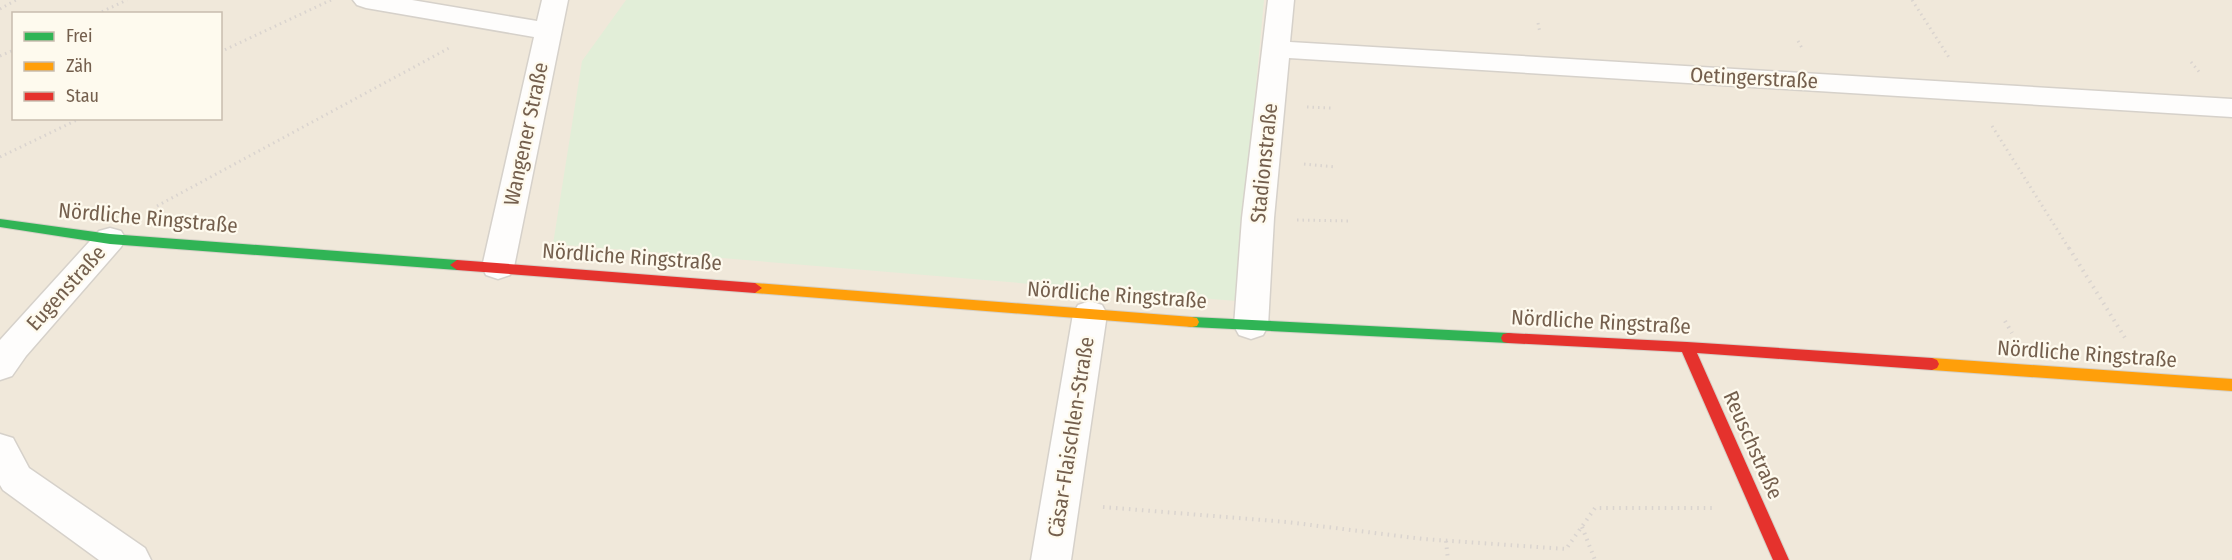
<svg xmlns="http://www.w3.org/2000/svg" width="2232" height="560" font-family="'Fira Sans Condensed',sans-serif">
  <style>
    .residential { fill: #f0e8da; fill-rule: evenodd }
    .green { fill: #e2eed8 }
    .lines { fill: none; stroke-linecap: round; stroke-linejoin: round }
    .street-casing { stroke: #d6d1ca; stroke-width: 3 }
    .fast-casing { stroke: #d5d0c7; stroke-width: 2 }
    .slow-casing { stroke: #d5d0c7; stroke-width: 2 }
    .jam-casing { stroke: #d5d0c7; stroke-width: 2 }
    .path-far1 { stroke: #dad4cf; stroke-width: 3; stroke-dasharray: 1.5 4; stroke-linecap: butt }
    .path { stroke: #dad4cf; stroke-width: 4; stroke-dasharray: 1.5 5; stroke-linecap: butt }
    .street { fill: #fefdfc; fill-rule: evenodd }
    .fast { fill: #30b455; fill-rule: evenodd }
    .slow { fill: #ff9f0a; fill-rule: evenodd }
    .jam { fill: #e5322d; fill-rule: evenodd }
    .labels { text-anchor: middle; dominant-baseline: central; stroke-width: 4.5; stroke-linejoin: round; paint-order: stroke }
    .street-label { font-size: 21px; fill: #745f4d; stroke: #fefaee }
  </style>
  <rect width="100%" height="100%" fill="#f7f4ec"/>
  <path class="residential" d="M0 0H2232V560H0ZM14 14H220V118H14Z"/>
  <path class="green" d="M626 0H1264L1236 301 553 244 582 61Z"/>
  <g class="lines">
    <defs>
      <path id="street" d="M353 0H412L537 21 542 0H568L514 267 510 275 498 279 486 275 482 267 534 37 366 8 357 5Z
        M1268 0H1294L1290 42 2232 99V117L1289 58 1274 218 1268 326 1263 335 1251 339 1239 335 1234 326 1242 218Z
        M110 228 121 231 126 239 121 247 26 356 12 376 0 380V340L99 231Z
        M1090 301 1102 305 1107 314 1071 560H1031L1073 314 1078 305Z
        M0 434 13 438 29 468 145 548 151 560H99L3 490 0 485Z"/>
      <path id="fast" d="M0 219 110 234 457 260 464 265 457 270 110 244 0 227Z
        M1192 317 1508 333 1513 334 1515 338 1513 342 1508 343 1192 327 1187 326 1185 322 1187 318Z"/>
      <path id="slow" d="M755 283 1192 317 1197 318 1199 322 1197 326 1192 327 755 293 748 288Z
        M1932 358 2232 379V391L1932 370 1927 368 1925 364 1927 360Z"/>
      <path id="jam" d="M457 260 755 283 762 288 755 293 457 270 450 265Z
        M1508 333 1687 342 1932 358 1937 360 1939 364 1937 368 1932 370 1697 353 1789 560H1773L1682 352 1508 343 1503 342 1501 338 1503 334Z"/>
    </defs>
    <use href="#street" class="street-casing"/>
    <use href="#fast" class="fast-casing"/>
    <use href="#slow" class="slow-casing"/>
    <use href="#jam" class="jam-casing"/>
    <path class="path-far1" d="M1912 0 1950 59
      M0 9 16 0
      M97 14 127 0
      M1538 23 1540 33
      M1798 41 1803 50
      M220 52 331 0
      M0 56 14 50
      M2191 62 2200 73
      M1307 107 1332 108
      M1992 126 2070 250
      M0 157 81 118
      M1304 164 1336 167
      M157 206 451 47
      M1297 220 1350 221"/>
    <path class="path" d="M2069 248 2127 341
      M2005 321 2012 333
      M1103 507 1287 522 1423 539 1566 549 1595 508H1714
      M1582 527 1595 560
      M1446 541 1448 560"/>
    <use href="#street" class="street"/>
    <use href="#fast" class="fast"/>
    <use href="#slow" class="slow"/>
    <use href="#jam" class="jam"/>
  </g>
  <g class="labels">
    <g class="street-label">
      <text transform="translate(1754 78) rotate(3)">Oetingerstraße</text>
      <text transform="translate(526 134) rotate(-78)">Wangener Straße</text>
      <text transform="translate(1264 163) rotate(-84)">Stadionstraße</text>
      <text transform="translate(148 218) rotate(5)">Nördliche Ringstraße</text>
      <text transform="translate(632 257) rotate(4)">Nördliche Ringstraße</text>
      <text transform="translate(66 288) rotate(-48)">Eugenstraße</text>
      <text transform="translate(1117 295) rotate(4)">Nördliche Ringstraße</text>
      <text transform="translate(1601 322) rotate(3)">Nördliche Ringstraße</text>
      <text transform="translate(2087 354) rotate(4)">Nördliche Ringstraße</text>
      <text transform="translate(1071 437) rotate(-81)">Cäsar-Flaischlen-Straße</text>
      <text transform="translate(1753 445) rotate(66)">Reuschstraße</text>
    </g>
  </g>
  <rect x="12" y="12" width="210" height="108" fill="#fefaee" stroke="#c7bcae" stroke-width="1.5"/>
  <rect x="24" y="32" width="30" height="9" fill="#30b455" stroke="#c7bcae" stroke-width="1.5"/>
  <text x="66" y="42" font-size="18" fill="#745f4d">Frei</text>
  <rect x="24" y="62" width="30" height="9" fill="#ff9f0a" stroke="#c7bcae" stroke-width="1.5"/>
  <text x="66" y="72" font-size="18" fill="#745f4d">Zäh</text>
  <rect x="24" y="92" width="30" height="9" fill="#e5322d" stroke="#c7bcae" stroke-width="1.5"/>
  <text x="66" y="102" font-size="18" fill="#745f4d">Stau</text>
</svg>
